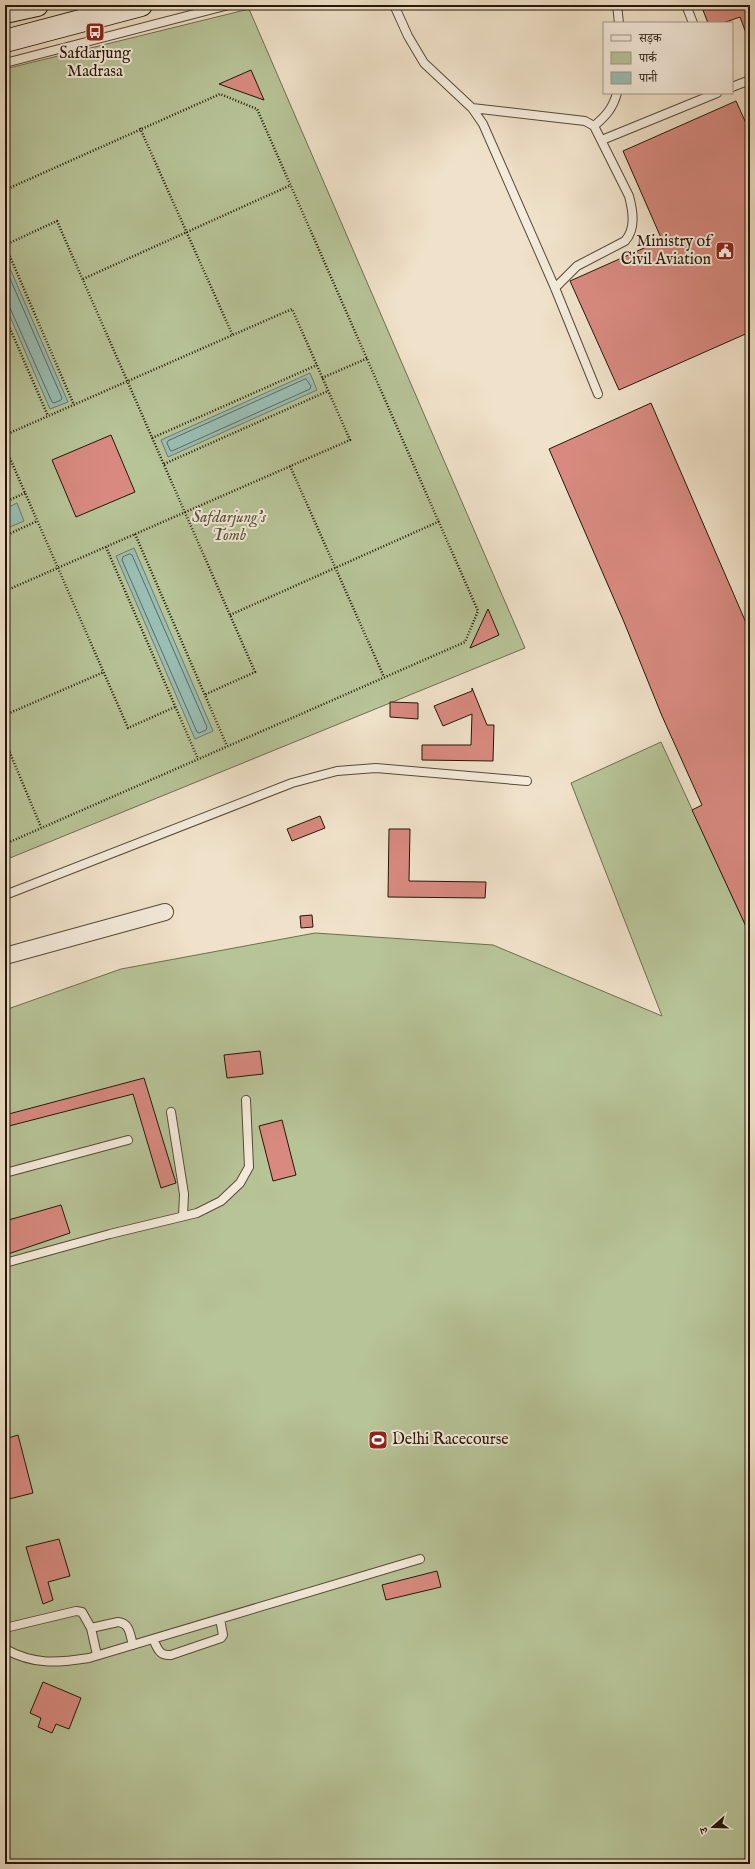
<svg xmlns="http://www.w3.org/2000/svg" width="755" height="1869" font-family="'IM FELL English','Noto Serif Devanagari',serif">
  <style>
    .green { fill: #b7c498; stroke: #6d6e4f }
    .water { fill: #9abeb4; stroke: #6a7b6e }
    .lines { fill: none; stroke-linecap: round; stroke-linejoin: round }
    .shore { stroke: #5e6a5d; stroke-width: 1 }
    .building { fill: #d88a80; stroke: #231706 }
    .service-casing { stroke: #564a37; stroke-width: 10 }
    .minor-casing { stroke: #564a37; stroke-width: 18 }
    .secondary-casing { stroke: #231706; stroke-width: 24 }
    .path { stroke: #231706; stroke-width: 2.5; stroke-dasharray: 1 2; stroke-linecap: butt }
    .service { stroke: #f5ecdd; stroke-width: 8 }
    .minor { stroke: #f5ecdd; stroke-width: 16 }
    .secondary { stroke: #f5ecdd; stroke-width: 22 }
    .labels { text-anchor: middle; dominant-baseline: central; stroke-width: 4; stroke-linejoin: round; paint-order: stroke }
    .poi-label { font-size: 16px; fill: #231706; stroke: #f5ecdd }
    .park-label { font-size: 16px; font-style: italic; fill: #575439; stroke: #f5ecdd }
  </style>
  <rect width="100%" height="100%" fill="#f0e2ca"/>
  <filter id="stains"><feTurbulence type="fractalNoise" baseFrequency=".005" numOctaves="4"/><feColorMatrix values="0 0 0 0 .2 0 0 0 0 .09 0 0 0 0 .02 0 0 0 .5 -.17"/></filter>
  <radialGradient id="worn" r=".72"><stop offset=".6" stop-color="#630" stop-opacity="0"/><stop offset="1" stop-color="#630" stop-opacity=".3"/></radialGradient>
  <path class="green" d="M249 9 525 648 5 860V69Z
    M661 742 750 935V1864H5V1010L121 969 315 933 493 945 662 1016 571 783Z"/>
  <path class="water" d="M5 257 68 402 50 409 5 305Z
    M310 373 317 390 168 457 161 440Z
    M17 503 24 521 5 529V509Z
    M134 548 213 731 195 739 116 556Z"/>
  <g class="lines">
    <path class="shore" d="M5 267 62 398 61 400 54 403 52 402 10 308 5 305
      M306 379 311 386 310 389 172 451 170 450 167 443 168 441Z
      M130 554 132 555 207 727 206 730 199 733 197 732 122 560 123 557Z"/>
  </g>
  <path class="building" d="M701 5H750V41H749L740 17 723 23H708Z
    M251 70 264 100 219 84Z
    M736 101 750 132V332L619 390 570 281 662 240 623 151Z
    M651 403 750 632V935L692 810 702 805 662 716 624 622 549 449Z
    M111 435 135 492 76 517 52 460Z
    M488 609 499 635 470 648Z
    M472 688 487 725H494L493 761 422 760V745H471L472 714 443 726 434 706 472 691Z
    M390 702 418 703V719L390 717Z
    M320 816 325 828 292 841 287 829Z
    M389 829H410L409 881 486 882 485 898 388 897Z
    M312 915 313 927 301 928 300 916Z
    M260 1051 263 1074 227 1078 224 1055Z
    M144 1078 176 1183 161 1188 133 1094 5 1127V1115Z
    M282 1120 296 1175 273 1181 259 1126Z
    M61 1205 70 1233 5 1255V1221Z
    M18 1435 33 1493 9 1499 5 1482V1439Z
    M59 1539 70 1576 48 1582 53 1600 43 1604 26 1547Z
    M437 1571 441 1587 386 1600 382 1585Z
    M43 1682 81 1698 69 1729 56 1724 52 1733 38 1727 41 1718 30 1713Z"/>
  <g class="lines">
    <defs>
      <path id="service" d="M394 5 408 36 424 63 472 108 483 124 555 288 598 394
        M617 5 619 23
        M686 5 693 23
        M5 63 229 5
        M732 87 750 80
        M472 108 585 121 594 126 629 196C633 211 636 229 625 241L577 266 555 288
        M594 126C606 116 613 108 617 93
        M602 140 717 93
        M5 895 292 783 337 771 376 768 527 781
        M171 1112 184 1194 183 1216
        M5 1173 128 1140
        M5 1263 110 1234 197 1213 221 1201 240 1183 249 1167 246 1100
        M5 1628 76 1611 82 1612 91 1628 118 1622C130 1623 130 1635 133 1645
        M91 1628 97 1655
        M153 1639C158 1649 159 1656 171 1655L221 1638 223 1635 220 1619
        M5 1649C34 1665 57 1663 89 1658L420 1559"/>
      <path id="minor" d="M5 956 165 912"/>
      <path id="secondary" d="M5 12 37 5
        M5 41 141 5"/>
    </defs>
    <use href="#service" class="service-casing"/>
    <use href="#minor" class="minor-casing"/>
    <use href="#secondary" class="secondary-casing"/>
    <path class="path" d="M140 128 233 336
      M5 190 220 94 257 109 478 611 465 642 5 844
      M5 245 57 221 255 672 204 695
      M5 245 74 405
      M83 279 291 185
      M5 317 48 416
      M322 378 368 358
      M5 435 292 309 350 440 5 591
      M152 438 317 365
      M5 447 128 728 175 707
      M164 464 328 391
      M290 466 384 677
      M5 502 25 493
      M135 534 227 746
      M5 536 37 521
      M106 547 198 759
      M230 615 440 521
      M5 715 104 672
      M5 741 41 827"/>
    <use href="#service" class="service"/>
    <use href="#minor" class="minor"/>
    <use href="#secondary" class="secondary"/>
  </g>
  <defs>
    <symbol id="bus-square" viewBox="-11 -11 22 22"><rect x="-9" y="-9" width="18" height="18" rx="4" fill="#8f2418" stroke="#f5ecdd"/><path d="M-5-6H5V4H4V6H2V4H-2V6H-4V4H-5ZM-3.5-4V0h7V-4ZM-3.5 1.2v1.5H-2V1.2ZM2 1.2v1.5H3.5V1.2Z" fill="#fff"/></symbol>
    <symbol id="civic-square" viewBox="-11 -11 22 22"><rect x="-9" y="-9" width="18" height="18" rx="4" fill="#8f2418" stroke="#f5ecdd"/><path d="M-.6-6.5H3V-4.5H.6V-3L4-1V1h2V6H-6V1h2V-1L-.6-3ZM-1.2 2.5V6h2.4V2.5Z" fill="#fff"/></symbol>
    <symbol id="stadium-square" viewBox="-11 -11 22 22"><rect x="-9" y="-9" width="18" height="18" rx="4" fill="#8f2418" stroke="#f5ecdd"/><path d="M0-5a6.5 5 0 1 0 0 10a6.5 5 0 1 0 0-10ZM-3.5-1.8h7v3.6h-7Z" fill="#fff"/></symbol>
  </defs>
  <g fill-rule="evenodd">
    <use href="#bus-square" x="84" y="21" width="22" height="22"/>
    <use href="#civic-square" x="714" y="240" width="22" height="22"/>
    <use href="#stadium-square" x="367" y="1429" width="22" height="22"/>
  </g>
  <g class="labels">
    <g class="poi-label">
      <text x="95" y="54">Safdarjung<tspan x="95" dy="18">Madrasa</tspan></text>
      <text x="711" y="242" text-anchor="end">Ministry of<tspan x="711" dy="18">Civil Aviation</tspan></text>
      <text x="392" y="1440" text-anchor="start">Delhi Racecourse</text>
    </g>
    <g class="park-label">
      <text x="229" y="518">Safdarjung's<tspan x="229" dy="18">Tomb</tspan></text>
    </g>
  </g>
  <rect width="755" height="1869" fill="none" stroke="#f0e2ca" stroke-width="20"/>
  <rect x="6" y="6" width="743" height="1857" fill="none" stroke="#231706" stroke-width="2"/>
  <rect x="10" y="10" width="735" height="1849" fill="none" stroke="#231706"/>
  <rect x="603" y="22" width="130" height="72" fill="#f5ecdd" stroke="#a19787"/>
  <rect x="611" y="35" width="20" height="6" fill="#f5ecdd" stroke="#a19787"/>
  <text x="639" y="42" font-size="12" fill="#231706">सड़क</text>
  <rect x="611" y="52" width="20" height="12" fill="#b7c498" stroke="#a19787"/>
  <text x="639" y="62" font-size="12" fill="#231706">पार्क</text>
  <rect x="611" y="72" width="20" height="12" fill="#9abeb4" stroke="#a19787"/>
  <text x="639" y="82" font-size="12" fill="#231706">पानी</text>
  <g transform="translate(713 1827) rotate(250)" stroke="#f5ecdd" stroke-width="3" paint-order="stroke">
  <path d="M0-3L7 15L0 10L-7 15Z" fill="#231706"/>
  <text y="-6" font-size="11" font-weight="bold" text-anchor="middle" fill="#231706">उ</text>
  </g>
  <rect width="100%" height="100%" filter="url(#stains)"/>
  <rect width="100%" height="100%" fill="url(#worn)"/>
</svg>
